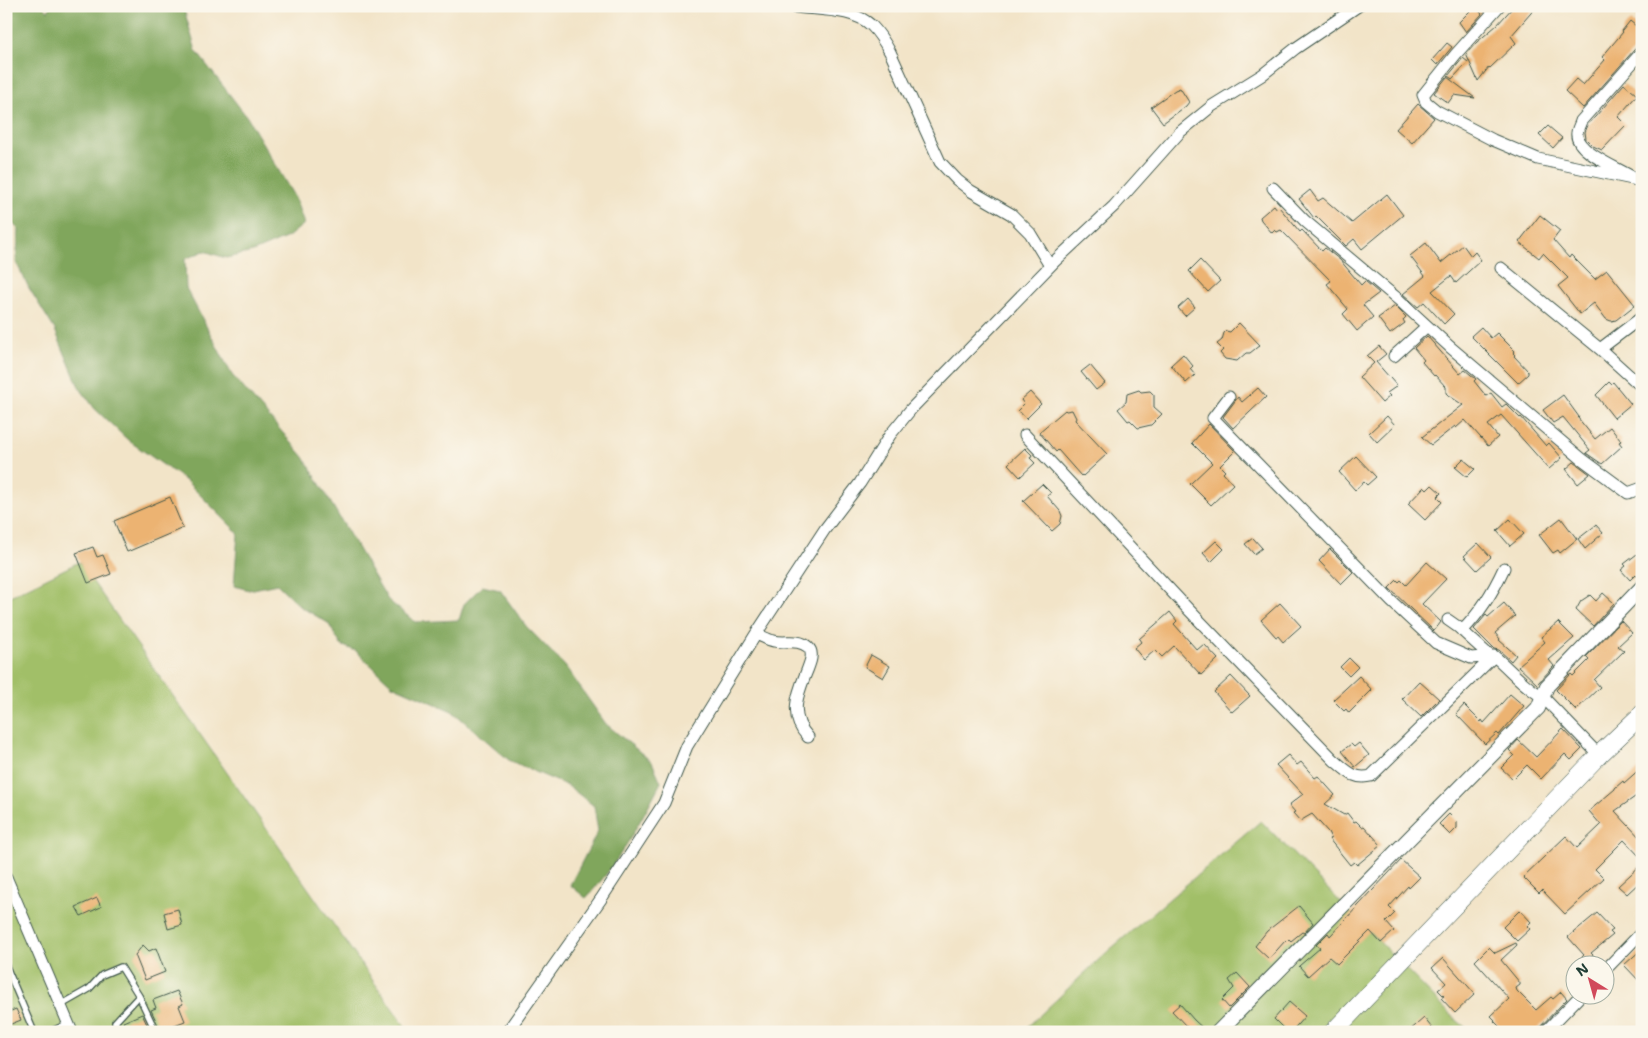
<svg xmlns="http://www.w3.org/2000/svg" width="1648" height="1038" font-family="'Shantell Sans',sans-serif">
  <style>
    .green { fill: #a1bf67; stroke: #607e4e }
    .forest { fill: #80a65c; stroke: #507248 }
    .building { fill: #ecb372 }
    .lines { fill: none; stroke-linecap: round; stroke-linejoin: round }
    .service-casing { stroke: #3f564a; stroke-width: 8 }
    .minor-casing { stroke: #3f564a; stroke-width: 13 }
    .tertiary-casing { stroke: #3f564a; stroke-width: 16 }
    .primary-casing { stroke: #3f564a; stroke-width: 19 }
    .service { stroke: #fff; stroke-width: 5.5 }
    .minor { stroke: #fff; stroke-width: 11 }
    .tertiary { stroke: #fff; stroke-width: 14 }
    .primary { stroke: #fff; stroke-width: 18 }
  </style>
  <rect width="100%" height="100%" fill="#fbf7ec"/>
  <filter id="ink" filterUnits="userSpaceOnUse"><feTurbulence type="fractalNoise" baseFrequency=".02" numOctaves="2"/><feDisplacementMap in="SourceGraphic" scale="10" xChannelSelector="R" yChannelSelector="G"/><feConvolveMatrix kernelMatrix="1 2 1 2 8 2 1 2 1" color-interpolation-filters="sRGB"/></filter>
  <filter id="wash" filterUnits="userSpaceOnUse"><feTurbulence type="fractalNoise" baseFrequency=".0096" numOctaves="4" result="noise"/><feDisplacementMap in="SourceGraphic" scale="20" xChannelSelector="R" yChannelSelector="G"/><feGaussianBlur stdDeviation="1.12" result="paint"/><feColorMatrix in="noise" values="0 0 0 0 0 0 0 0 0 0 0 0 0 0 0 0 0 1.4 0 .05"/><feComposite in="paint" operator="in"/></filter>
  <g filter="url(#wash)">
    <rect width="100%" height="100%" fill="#f2e4c8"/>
    <path class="green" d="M79 562 409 1032H6V598Z
      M1261 821 1454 1018 1471 1032H1022L1107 952Z"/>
    <path class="forest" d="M6 6H43L48 11 51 6H183L196 51 247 117 295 198 304 224 288 237 253 252 226 258 204 251 185 259 186 288 232 375 304 457 388 600 415 622 459 620 464 604 482 586 500 590 526 626 565 666 606 724 652 762 661 782C640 822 618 865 586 898L570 885 598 831 594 806 568 786 510 761 452 711 392 685 356 651 341 645 328 623 301 607 277 584 249 590 234 586 238 533 185 480 129 441 95 409 79 387 55 330 29 288 16 262 19 230 6 217Z"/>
    <g id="blocks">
      <path class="building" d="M1475 6 1482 14 1466 32 1459 22Z
        M1514 6H1537L1511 36 1516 43 1490 68 1489 67 1478 81 1466 54 1477 42 1497 25Z
        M1630 21 1642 31V41L1583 108 1565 91 1576 79 1583 85 1605 60 1602 57 1623 32 1622 31Z
        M1447 43 1452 47 1437 65 1432 60Z
        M1463 58 1468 62 1452 79 1448 76Z
        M1447 77 1475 98 1454 95 1448 103 1434 93Z
        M1624 84 1637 95 1618 117 1626 125 1602 150 1593 146 1586 139 1585 132 1588 125Z
        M1180 88 1189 102 1186 106 1163 123 1151 107 1175 90Z
        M1418 104 1434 118 1412 143 1396 129Z
        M1548 126 1562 138 1553 148 1539 135Z
        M1310 190 1318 201 1323 198 1352 223 1387 194 1403 215 1362 249 1354 239 1346 246 1316 216 1314 218 1299 199Z
        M1274 205 1277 209 1279 207 1300 232 1302 230 1322 251 1325 248 1340 260 1361 285 1365 281 1379 293 1363 305 1373 317 1357 331 1343 314 1348 309 1327 284 1331 281 1281 230 1277 232 1275 230 1272 233 1261 220 1260 217Z
        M1540 215 1560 231 1553 240 1569 258 1571 255 1595 279 1607 270 1635 305 1616 320 1611 321 1606 319 1594 303 1580 314 1558 286 1568 278 1543 253 1539 258 1519 242Z
        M1426 243 1441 263 1463 245 1471 256 1475 252 1481 260 1456 283 1451 276 1432 291 1454 314 1444 324 1424 302 1418 307 1403 294 1425 276 1410 256Z
        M1200 260 1220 281 1208 292 1189 271Z
        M1188 299 1195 307 1185 316 1178 308Z
        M1395 306 1406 317 1403 320 1405 323 1390 334 1378 318Z
        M1239 323 1260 345 1250 353H1246L1237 361 1225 359 1220 353 1223 350 1217 344 1222 340 1224 333 1226 331 1230 332Z
        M1481 327 1491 338 1497 333 1515 351 1513 353 1515 355 1514 356 1528 371V374L1518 383 1471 336Z
        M1427 336 1460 374 1465 370 1476 379 1474 381 1486 396 1491 393 1502 407 1506 404 1520 418 1521 417 1546 446 1549 443 1562 458 1549 469 1501 415 1488 425 1498 437 1488 446 1465 420 1456 428 1455 426 1431 445 1422 437 1463 405 1448 395 1446 393V387L1435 375 1434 376 1422 362 1424 360 1414 348Z
        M1379 346 1386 354 1376 362 1397 386 1387 393 1390 396 1382 403 1359 377 1374 363 1367 356Z
        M1183 354 1193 366 1190 369 1195 375 1186 383 1171 365Z
        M1090 365 1105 383 1096 390 1081 372Z
        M1609 382 1611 384 1613 382 1631 404 1614 418 1596 395Z
        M1258 388 1266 397 1233 428 1223 417 1238 397 1242 402Z
        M1139 390 1141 392 1150 391 1154 395V407L1162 414 1151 425 1138 428 1130 420 1128 421 1118 409 1126 402 1127 394Z
        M1030 392 1041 404 1026 419 1018 410 1024 404 1021 400Z
        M1563 395 1579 417 1578 418 1595 439 1610 427 1621 441 1619 442 1622 446 1602 464 1586 453 1590 450 1563 417 1553 423 1543 410Z
        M1065 410 1066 411 1072 410 1076 418 1075 420 1107 454 1083 476 1082 475 1081 476 1058 450 1056 452 1039 432Z
        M1387 416 1395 425 1377 442 1369 433Z
        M1209 424 1235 451 1220 466 1225 471 1223 473 1233 484 1211 505 1190 484 1212 463 1192 443Z
        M1025 448 1032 455 1030 458 1035 463 1020 477 1008 464Z
        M1356 456 1376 477 1367 485 1364 482 1355 490 1339 472Z
        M1463 459 1475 469 1467 477 1455 467Z
        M1574 462 1590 474 1578 484 1566 469Z
        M1042 484 1051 493 1047 496 1060 511 1062 516 1060 524 1052 531 1023 501Z
        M1432 485 1441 493 1437 497 1442 502 1425 520 1408 504 1424 487 1427 490Z
        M170 497 183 528 127 552 114 521Z
        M1561 518 1577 539 1560 553 1558 550 1553 553 1539 535Z
        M1510 519 1524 534 1510 546 1497 531Z
        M1596 525 1603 533 1585 549 1578 539Z
        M1253 538 1262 548 1254 554 1245 544Z
        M1216 541 1224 549 1211 562 1203 553Z
        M1478 543 1491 557 1477 570 1464 556Z
        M93 547 97 557 103 555 111 574 88 583 76 553Z
        M1330 549 1353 572 1341 584 1319 561Z
        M1637 554 1642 560V578L1640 579 1636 574 1630 580 1621 570 1626 566 1624 564Z
        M1427 562 1446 579 1422 604 1441 622 1434 631 1389 588 1397 580 1399 582 1401 580 1406 585Z
        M1603 593 1614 603 1593 626 1576 610 1581 601 1590 595 1596 601Z
        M1280 603 1301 626 1283 642 1278 636 1276 637 1261 620Z
        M1504 603 1515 616 1495 633 1500 639 1499 640 1516 655 1511 661 1499 650 1494 649 1474 629 1486 615 1488 617Z
        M1170 612 1177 621 1174 624 1197 650 1204 644 1218 659 1201 675 1174 646 1162 657 1155 650 1144 660 1134 648 1141 642 1139 639Z
        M1621 621 1632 633 1618 646 1624 651 1594 680 1600 687 1576 710 1556 690 1571 674 1573 676 1589 660 1586 657Z
        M1558 622 1574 638 1549 660 1554 666 1537 684 1518 666 1545 642 1541 637Z
        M871 655 890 666 883 678 865 667Z
        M1349 658 1358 667 1349 676 1340 667Z
        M1231 676 1250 696 1232 712 1214 692Z
        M1359 676 1372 690 1349 713 1346 709 1344 711 1333 700Z
        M1419 681 1439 699 1421 717 1402 699Z
        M1510 694 1524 706 1499 735 1497 733 1485 744 1456 714 1464 705 1481 722 1482 720 1484 723Z
        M1563 729 1582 749 1571 760 1565 754 1541 779 1527 765 1513 779 1501 768 1514 755 1509 750 1518 740 1536 757Z
        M1359 743 1369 755 1355 767 1342 751 1351 744 1354 747Z
        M1288 755 1297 765 1301 762 1315 778 1318 776 1335 795 1325 804 1344 815 1347 813 1354 822 1356 821 1362 827 1364 826 1381 845 1357 865 1354 862 1350 865 1329 839 1331 838 1328 832 1312 814 1300 821 1293 813 1295 812 1289 805 1303 794 1276 765Z
        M1642 767V792L1615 811 1642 840V859L1624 840 1595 869 1604 878 1565 914 1542 890 1539 893 1523 877 1566 836 1577 848 1601 825 1589 811 1615 789V788L1623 781 1624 783Z
        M1449 814 1457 822V828L1450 835 1439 824Z
        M1401 860 1420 877 1409 888 1408 886 1389 907 1395 913 1386 922 1394 931 1381 943 1370 931 1337 964 1329 957 1308 976 1299 966 1320 948 1316 945 1328 933 1330 936Z
        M1642 864V880L1627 894 1618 886Z
        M97 898 101 907 81 916 76 907Z
        M1299 906 1313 923 1304 933 1302 932 1291 941 1289 939 1286 942 1285 941 1269 959 1255 946 1267 931Z
        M178 909 182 925 168 929 164 913Z
        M1520 910 1531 922 1527 926 1530 929 1517 941 1503 927Z
        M1597 913 1613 930 1610 932 1613 935 1591 953 1601 963 1600 966H1573L1584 955 1568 937Z
        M1516 943 1517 945 1501 960 1520 983V985L1516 988 1517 991 1536 1010 1551 997 1553 999 1561 992 1567 999 1535 1032H1505L1494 1021 1495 1020 1491 1016 1509 999 1475 961 1489 947 1495 953Z
        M143 945 149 951 156 948 165 972 145 980 135 955Z
        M1642 949V984L1624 965Z
        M1443 958 1475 994 1455 1013 1441 998 1444 996 1438 990 1446 983 1432 968Z
        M1237 973 1250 987 1229 1008 1222 1000 1234 988 1229 980Z
        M177 991 183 1004 179 1006 185 1021 164 1029 163 1026 159 1027 151 1010 156 1008 153 1000Z
        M1289 1002 1305 1016 1291 1032H1287L1274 1019Z
        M1180 1004 1194 1020 1207 1032H1182L1187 1027 1172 1011Z
        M16 1009 21 1020 6 1026V1013Z
        M142 1014 150 1031 128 1032 123 1022Z
        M1424 1018 1435 1032H1408Z"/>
    </g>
  </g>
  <g filter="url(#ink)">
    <use href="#blocks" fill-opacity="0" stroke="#3f564a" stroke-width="1"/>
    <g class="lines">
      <defs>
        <path id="service" d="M6 966 34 1032
          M139 996 156 1032
          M61 1005 89 989 102 975 121 967 139 996 115 1022 120 1032
          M50 1032 69 1023"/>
        <path id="minor" d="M790 6C817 11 852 7 872 26 880 34 885 43 890 52L940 162 957 180 971 191 1011 214 1030 233 1050 266
          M1499 6 1456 54 1423 95 1426 102 1437 111 1493 140 1538 159 1637 180 1642 184
          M1632 177C1618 168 1574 151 1577 133 1577 129 1580 125 1581 121L1642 52
          M1273 188 1305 221 1399 300 1450 347 1582 459 1628 493 1642 488
          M1501 268 1600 349 1642 387
          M1600 349 1642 317
          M1394 356 1427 326
          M1229 397 1213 418 1391 601 1436 643 1471 658 1494 656C1510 669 1524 687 1543 697L1599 755
          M1025 435 1189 610 1334 760C1347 771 1354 780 1371 776L1494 656
          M1448 620 1458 627 1490 656
          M1462 631C1481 612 1493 592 1504 568
          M756 634C762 636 768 640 774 641 785 644 798 638 808 647 824 661 775 702 808 737
          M6 877 72 1032
          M1606 969 1642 932
          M507 1032 601 899 664 803 687 746 756 634 825 529 860 483 890 435 912 408 1055 261 1114 206 1180 132 1212 106 1262 75 1296 48 1358 6
          M1545 1032 1580 996"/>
        <path id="tertiary" d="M1218 1032 1538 708 1547 686 1642 587"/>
        <path id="primary" d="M1333 1032 1599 755 1642 714"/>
      </defs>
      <use href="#service" class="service-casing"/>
      <use href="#minor" class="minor-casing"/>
      <use href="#tertiary" class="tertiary-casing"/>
      <use href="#primary" class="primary-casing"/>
      <use href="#service" class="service"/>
      <use href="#minor" class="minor"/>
      <use href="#tertiary" class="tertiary"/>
      <use href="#primary" class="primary"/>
    </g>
  </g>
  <rect width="1648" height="1038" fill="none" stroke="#fbf7ec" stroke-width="25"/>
  <g transform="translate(1590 980) rotate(323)"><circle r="24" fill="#fbf7ec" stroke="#a3ada2"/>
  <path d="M0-4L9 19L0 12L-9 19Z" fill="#d1495b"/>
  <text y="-8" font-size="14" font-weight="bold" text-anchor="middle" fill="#1f3d34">N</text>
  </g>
</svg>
